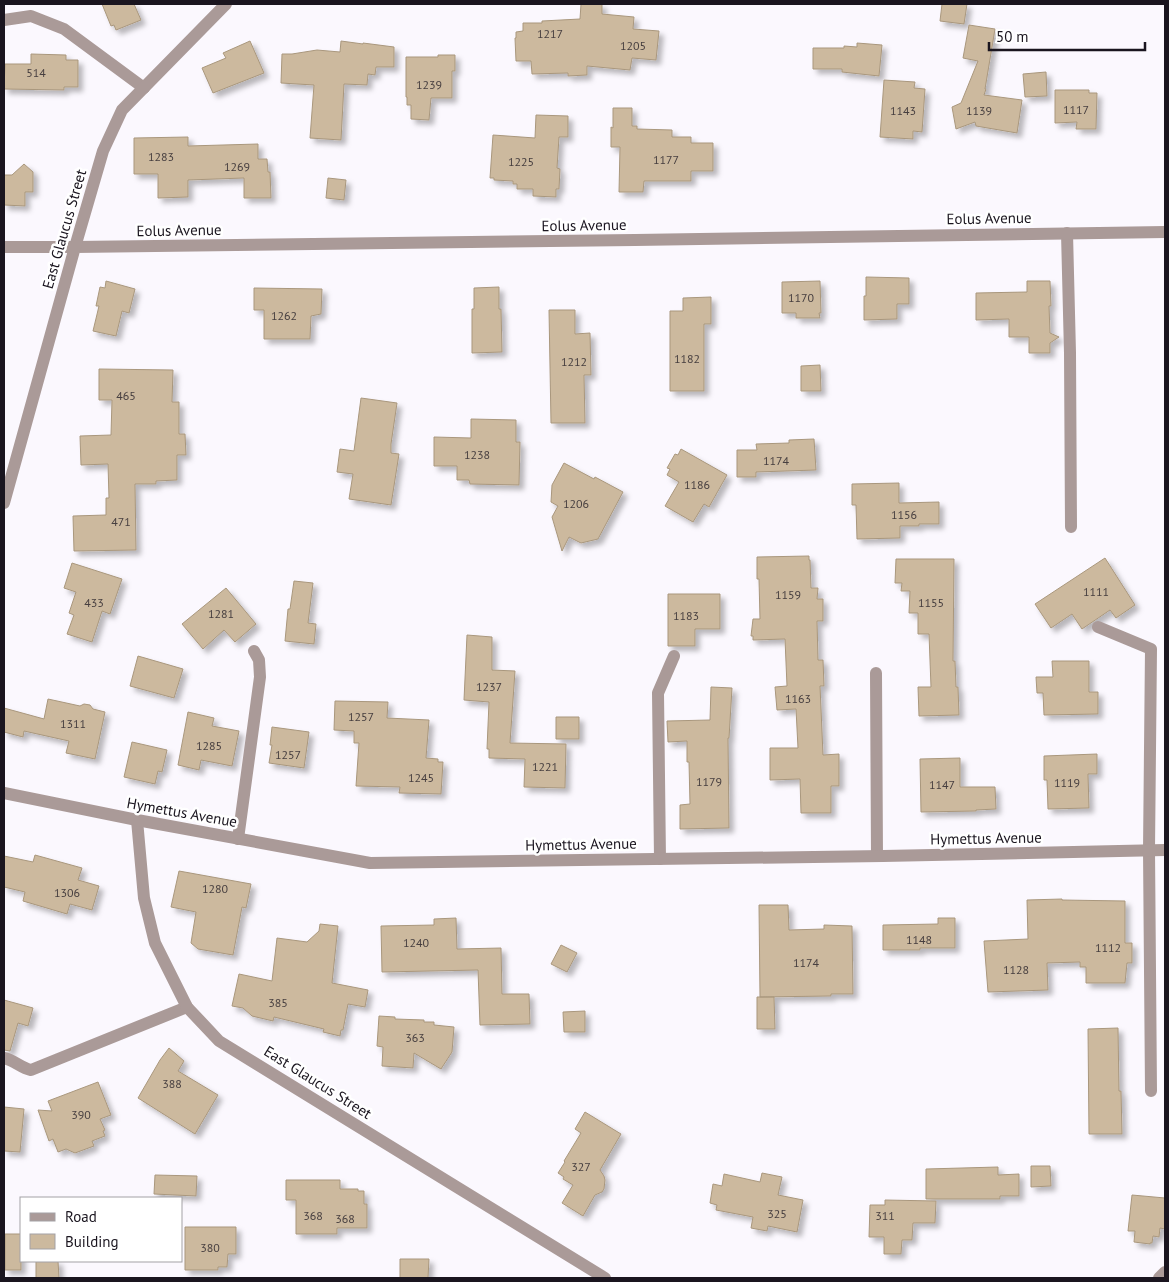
<svg xmlns="http://www.w3.org/2000/svg" width="1169" height="1282" font-family="'PT Sans',sans-serif">
  <style>
    .building { fill: #ccb99e; stroke: #a9977d; filter: url(#shadow) }
    .lines { fill: none; stroke-linecap: round; stroke-linejoin: round }
    .service { stroke: #aa9a98; stroke-width: 12 }
    .minor { stroke: #aa9a98; stroke-width: 12 }
    .tertiary { stroke: #aa9a98; stroke-width: 12 }
    .labels { text-anchor: middle; dominant-baseline: central; stroke-width: 5; stroke-linejoin: round; paint-order: stroke }
    .number-label { font-size: 12px; fill: #463e3f }
    .street-label { font-size: 15px; fill: #1a151f; stroke: #fff }
  </style>
  <defs>
    <filter id="shadow"><feDropShadow dx="4.5" dy="4.5" stdDeviation="2.5" flood-color="#0004"/></filter>
  </defs>
  <rect width="100%" height="100%" fill="#fbf8fe"/>
  <path class="building" d="M102 4H134L141 20 116 30 114 25 111 26Z
    M581 4H602V14L634 17 633 29 659 31 656 60 632 58 630 70 587 66V75L568 76V73L532 74 531 61H516L515 38H516V32L523 31V23H542V21L580 19Z
    M942 4H967L964 24 940 21Z
    M969 25 995 29 985 89H986L984 95 1022 100 1017 133 976 126 975 122 956 129 952 107 961 103 978 61 963 58Z
    M250 41 264 73 213 93 202 68 226 58 223 53Z
    M341 41 363 44V43L394 47V67H376L375 75 368 74 367 85 344 84 341 140 310 138 314 85 281 83 282 54H292L317 50 340 52Z
    M857 43 882 45 879 76 842 72V69H813V48H844V46L857 47Z
    M31 54 66 55V60H78V87H64V90L4 89 5 64H31Z
    M438 55H455V71H452V98H431L429 120 411 119V105H407V97H406V57H438Z
    M1046 72 1047 96 1025 97 1023 74Z
    M884 80 915 82 914 88 925 89 922 132 913 131V139L880 137Z
    M1055 90H1089V93H1097L1096 129H1076L1077 122 1055 123Z
    M613 108H632V126H637V129L672 130V137H691V143H713V171H691V181H644L643 192H619L620 147H611V127L613 128Z
    M536 115 568 116V137H559L557 168 560 169 559 189H556V197L533 196V189H517V184H513V181L494 180V178H490L493 135 535 138Z
    M188 137V146L258 144V159H267L268 172H270L271 198H244V178L188 180V197L158 198V174H134V138Z
    M24 164 33 172V192H25V206L4 205V175H12Z
    M328 178 346 180 344 200 326 198Z
    M866 277 909 278V304H897V319L864 320V296H866Z
    M106 281 135 289 129 313 122 311 116 336 93 331 99 306H96L100 287 105 288Z
    M820 281 821 313H819L820 318H796V313H782V282Z
    M1027 281H1050L1051 306H1049L1050 333 1059 337 1050 343V353H1029V337H1009V319L976 320V293L1027 292Z
    M499 287V309H501L502 352 472 353V309H474V288Z
    M254 288 322 289 321 314 311 316 310 339H264V310H254Z
    M711 297V324H704V391H670V311H683V298Z
    M549 310H575V334L590 333 591 375H584L585 423H551Z
    M820 365 821 391H801V366Z
    M99 369 173 370 172 402H179V434H185L186 455H177V480L156 481V484H135L136 550 74 551 73 516 106 515V498H109L108 464 81 465 80 436 111 435 112 400H99Z
    M361 398 397 403 391 444V453L399 454 391 505 349 499 353 474 337 472 340 449 354 451Z
    M471 419 516 420V442H520L519 485 470 484 469 480H457V466H434V437L471 438Z
    M814 439 816 470 756 472V477H737V450H757L756 444 789 443V440Z
    M681 449 727 475 709 507 704 504 693 522 665 506 679 482 667 475 670 469 667 468 675 454 678 455Z
    M564 463 594 479 595 477 623 492 598 539 581 543 569 537 562 551 552 517 558 506 551 502 552 485Z
    M899 483V503L939 502V524H919V526H900V538L857 539 856 505H852V484Z
    M809 556V560H810L811 588H818L817 599H823V621H817L818 660H823L824 686H820L823 755 839 754V786H831V813H801L800 779 770 780V748H798L796 709 777 710 775 687 787 686 785 639 753 640V636H751L753 619H760L759 579H757V557Z
    M1105 558 1135 605 1116 618 1110 610 1082 629 1072 614 1051 628 1035 604Z
    M896 559H954L953 661H955L956 687H958L959 715 919 716 918 687H931L929 634H918V613H909L910 591H901L902 583H895Z
    M72 563 122 579 110 614 102 611 92 642 67 634 74 615 69 613 76 592 64 588Z
    M294 581 313 583 308 623 316 624 314 644 285 641 288 609H290Z
    M226 588 256 624 235 642 224 630 203 649 182 624Z
    M668 594H720V629H695V646H668Z
    M467 635 492 637V670L515 671 510 743 566 744 565 788 524 787 525 759 489 758V749H487L489 702 464 700Z
    M138 656 183 669 174 698 130 686Z
    M1052 661H1089V692H1098V714L1044 715 1043 693H1037L1036 677H1053Z
    M711 687 732 688 729 738H728L729 828 680 829V805L690 804 689 762H687V741L668 742 667 721 710 720Z
    M48 699 80 706 84 704 90 705 93 709 105 712 95 759 66 753 69 741 24 731 23 737 4 732V708L44 719Z
    M335 701 388 702 387 718 429 720 426 758 438 759V762H443L441 794 399 793 400 787 356 786 359 743H354V731L334 730Z
    M188 712 214 718 212 726 239 731 232 766 201 760 199 770 178 765Z
    M556 717H579V739H556Z
    M272 727 309 732 304 768 269 763 272 745H270Z
    M132 742 167 750 162 772 158 771 155 784 124 777Z
    M1097 754V774H1088L1089 808 1048 809 1047 780H1044V756Z
    M960 758V787H995L996 809 976 810V811L921 812 920 759Z
    M35 855 82 868 78 880 99 886 92 910 70 904 67 914 23 901 25 892 4 887V856L33 862Z
    M179 871 251 884 246 908 242 907 233 955 198 949 191 943 196 912 171 907Z
    M1062 899V900L1125 901V943H1132V963H1127L1125 983H1086V967H1080V962L1047 963 1048 990 988 992 984 941 1028 939 1027 900Z
    M759 905H788L789 930 824 929V925L852 926 853 994H831V996L760 997Z
    M456 918 457 949 501 948 502 994H529L530 1024 480 1025 478 970 382 972 381 926 434 925V919Z
    M938 918H955V948H920V950H883V925L938 924Z
    M320 924 338 926 332 983 368 990 365 1007 348 1004 343 1030H341L340 1036 323 1032 324 1029 274 1017 273 1021 252 1016 243 1008 232 1006 239 974 272 981 277 938 307 942 319 931Z
    M561 945 577 953 567 972 551 964Z
    M757 997H774L775 1029H757Z
    M4 1000 33 1008 28 1026 18 1023 10 1051 4 1050Z
    M585 1011V1032H564L563 1012Z
    M379 1016 395 1017V1019L424 1020V1022H434V1025L454 1027 452 1052 441 1069 414 1053 413 1068 382 1066 383 1047 377 1046Z
    M1118 1028 1119 1091H1121L1122 1134H1089L1088 1029Z
    M169 1048 184 1061 178 1071 218 1095 195 1134 138 1098 160 1060Z
    M98 1082 111 1115 100 1119 105 1130 103 1131 105 1136 92 1141 94 1146 75 1153 66 1149 58 1152 53 1139 49 1141 38 1110 52 1111 48 1101Z
    M4 1107 24 1109 20 1152 4 1151Z
    M585 1112 621 1134 600 1170 604 1176 605 1180 604 1189 602 1192 595 1195 583 1216 562 1203 573 1185 563 1179 564 1177 558 1173 565 1162 564 1161 581 1133 575 1129Z
    M1031 1166H1050L1051 1186 1031 1187Z
    M998 1167V1175L1019 1174V1196H1000V1199H926V1169Z
    M762 1173 782 1177 778 1195 803 1200 797 1232 768 1226 767 1231 751 1228 753 1217 716 1210 717 1205 710 1203 713 1184 722 1186 724 1174 760 1182Z
    M155 1175 197 1176 196 1196 154 1194Z
    M286 1180H340V1189H358V1191H364V1204H367V1228H337V1234H296V1200H286Z
    M1132 1195 1165 1198V1229L1160 1228 1159 1237 1153 1236 1152 1243H1150V1244L1134 1242 1135 1231H1128Z
    M885 1200 936 1201 935 1223H913L912 1240H902L901 1254H884V1237H869L870 1205H885Z
    M185 1227H236V1254H228L227 1267H218V1270H185Z
    M5 1234H21V1270H5Z
    M400 1259H429L428 1278H400Z
    M36 1261H58L59 1278H36Z"/>
  <g class="lines">
    <path class="service" d="M4 20 31 16 64 29 144 88
      M1067 233 1070 353 1071 527
      M238 839 260 677 259 660 254 651
      M4 1058C14 1060 21 1068 31 1070L187 1007"/>
    <path class="minor" d="M4 503 75 247 635 240 1165 232
      M1098 627 1151 649 1149 850 1151 1091
      M876 673 877 856
      M137 820 144 898 155 943 187 1007 219 1041 605 1278
      M660 859 658 693 674 656
      M1159 1278 1165 1272"/>
    <path class="tertiary" d="M4 247H75L103 151 122 110 226 4
      M4 793 137 820 370 863 883 856 1165 850"/>
  </g>
  <g class="labels">
    <g class="number-label">
      <text x="550" y="33">1217</text>
      <text x="633" y="45">1205</text>
      <text x="36" y="72">514</text>
      <text x="429" y="84">1239</text>
      <text x="1076" y="109">1117</text>
      <text x="903" y="110">1143</text>
      <text x="979" y="110">1139</text>
      <text x="161" y="156">1283</text>
      <text x="666" y="159">1177</text>
      <text x="521" y="161">1225</text>
      <text x="237" y="166">1269</text>
      <text x="801" y="297">1170</text>
      <text x="284" y="315">1262</text>
      <text x="687" y="358">1182</text>
      <text x="574" y="361">1212</text>
      <text x="126" y="395">465</text>
      <text x="477" y="454">1238</text>
      <text x="776" y="460">1174</text>
      <text x="697" y="484">1186</text>
      <text x="576" y="503">1206</text>
      <text x="904" y="514">1156</text>
      <text x="121" y="521">471</text>
      <text x="1096" y="591">1111</text>
      <text x="788" y="594">1159</text>
      <text x="94" y="602">433</text>
      <text x="931" y="602">1155</text>
      <text x="221" y="613">1281</text>
      <text x="686" y="615">1183</text>
      <text x="489" y="686">1237</text>
      <text x="798" y="698">1163</text>
      <text x="361" y="716">1257</text>
      <text x="73" y="723">1311</text>
      <text x="209" y="745">1285</text>
      <text x="288" y="754">1257</text>
      <text x="545" y="766">1221</text>
      <text x="421" y="777">1245</text>
      <text x="709" y="781">1179</text>
      <text x="1067" y="782">1119</text>
      <text x="942" y="784">1147</text>
      <text x="215" y="888">1280</text>
      <text x="67" y="892">1306</text>
      <text x="919" y="939">1148</text>
      <text x="416" y="942">1240</text>
      <text x="1108" y="947">1112</text>
      <text x="806" y="962">1174</text>
      <text x="1016" y="969">1128</text>
      <text x="278" y="1002">385</text>
      <text x="415" y="1037">363</text>
      <text x="172" y="1083">388</text>
      <text x="81" y="1114">390</text>
      <text x="581" y="1166">327</text>
      <text x="777" y="1213">325</text>
      <text x="313" y="1215">368</text>
      <text x="885" y="1215">311</text>
      <text x="345" y="1218">368</text>
      <text x="210" y="1247">380</text>
    </g>
    <g class="street-label">
      <text transform="translate(989 218) rotate(-1)">Eolus Avenue</text>
      <text transform="translate(584 225) rotate(-1)">Eolus Avenue</text>
      <text transform="translate(64 229) rotate(-74)">East Glaucus Street</text>
      <text transform="translate(179 230) rotate(-1)">Eolus Avenue</text>
      <text transform="translate(182 812) rotate(10)">Hymettus Avenue</text>
      <text transform="translate(986 838) rotate(-1)">Hymettus Avenue</text>
      <text transform="translate(581 844) rotate(-1)">Hymettus Avenue</text>
      <text transform="translate(318 1082) rotate(32)">East Glaucus Street</text>
    </g>
  </g>
  <rect width="1169" height="1282" fill="none" stroke="#1a151f" stroke-width="10"/>
  <rect x="20" y="1197" width="162" height="65" fill="#ffffff" stroke="#a3a1a5"/>
  <rect x="30" y="1213" width="25" height="8" fill="#aa9a98" stroke="#a3a1a5"/>
  <text x="65" y="1222" font-size="15" fill="#1a151f">Road</text>
  <rect x="30" y="1234" width="25" height="15" fill="#ccb99e" stroke="#a3a1a5"/>
  <text x="65" y="1247" font-size="15" fill="#1a151f">Building</text>
  <path d="M989 42v8h156v-8" fill="none" stroke="#1a151f" stroke-width="2.5"/>
  <text x="996" y="42" font-size="15" fill="#1a151f" stroke="#ffffff" stroke-width="4" paint-order="stroke">50 m</text>
</svg>
